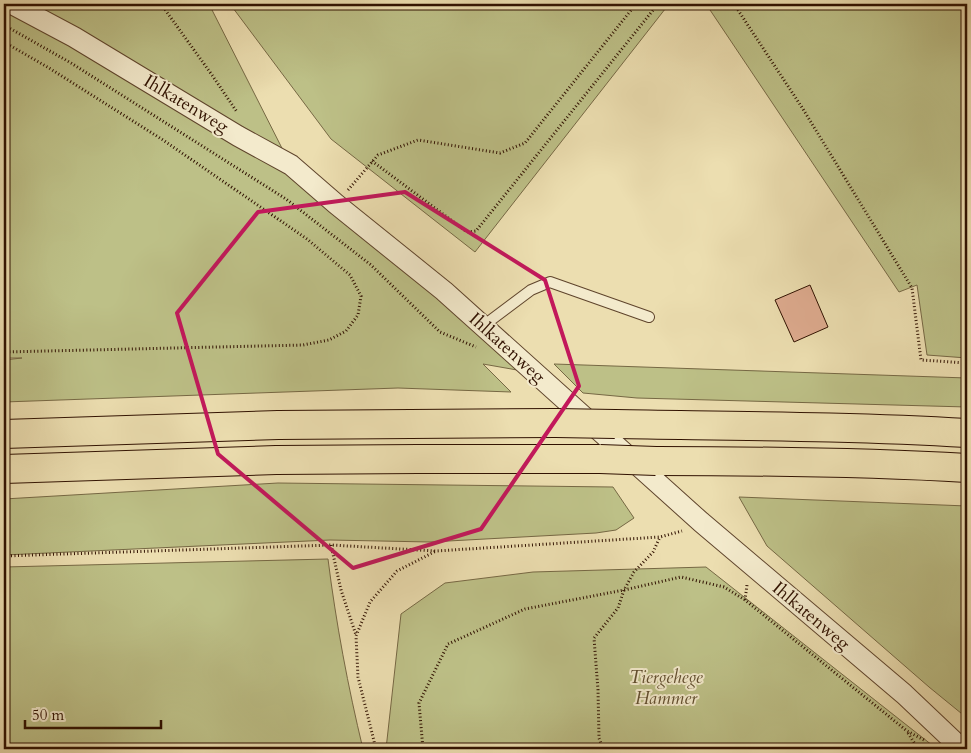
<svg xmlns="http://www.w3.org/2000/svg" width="971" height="753" font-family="Cardo,serif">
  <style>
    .green { fill: #bdc087; stroke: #766844 }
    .building { fill: #deab8f; stroke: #301100 }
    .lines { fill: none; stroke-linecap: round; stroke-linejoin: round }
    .lane-casing { stroke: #5f442c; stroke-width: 12 }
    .street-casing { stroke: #5f442c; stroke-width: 22 }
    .highway-casing { stroke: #301100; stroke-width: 30 }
    .path { stroke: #301100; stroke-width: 3; stroke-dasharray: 1 2.5; stroke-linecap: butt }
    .lane { stroke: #f3eacc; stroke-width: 10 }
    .street { stroke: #f3eacc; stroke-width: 20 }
    .highway { stroke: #ecdeb0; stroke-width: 28 }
    .highway-bridge-casing { stroke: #301100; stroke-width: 30; stroke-linecap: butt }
    .highway-bridge { stroke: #ecdeb0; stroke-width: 28 }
    .marked { fill: none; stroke: #c2185b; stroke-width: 4; stroke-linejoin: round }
    .labels { text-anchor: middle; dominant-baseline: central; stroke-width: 4; stroke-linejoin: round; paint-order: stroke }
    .street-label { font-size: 18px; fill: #301100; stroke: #f3eacc }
    .park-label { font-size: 18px; font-style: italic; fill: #614e2f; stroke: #f3eacc }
  </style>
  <rect width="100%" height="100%" fill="#ecdeb0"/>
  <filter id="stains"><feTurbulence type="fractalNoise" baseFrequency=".004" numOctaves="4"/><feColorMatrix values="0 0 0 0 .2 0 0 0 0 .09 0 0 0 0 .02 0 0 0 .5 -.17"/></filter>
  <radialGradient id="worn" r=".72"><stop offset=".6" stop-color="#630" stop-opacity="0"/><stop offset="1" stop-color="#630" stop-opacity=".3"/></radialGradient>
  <path class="green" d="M4 4H209L291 166 534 373 483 364 511 392 398 388 4 402V360L22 358H4Z
    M230 4H669L475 252 331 139Z
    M706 4H967V358L927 355 917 285 899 292Z
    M554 364 967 378V407L637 398 583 393Z
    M278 483 613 487 634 518 616 530 596 533 430 542 330 540 4 555V499Z
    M739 497 967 506V718L929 687 767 546Z
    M328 559C336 623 348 687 363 749H4V567Z
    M706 567 937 749H386L401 614 445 583 533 572Z"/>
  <path class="building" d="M810 285 828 327 794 342 775 300Z"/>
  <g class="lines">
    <defs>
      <path id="lane" d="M483 326 531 290 550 282 649 317"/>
      <path id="street" d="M12 4 74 37 238 136 291 165 336 204 444 291 701 522 904 694 962 749"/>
      <path id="highway" d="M615 424C733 426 850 426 967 433
        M4 434 278 425 556 423
        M656 461C760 461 863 462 967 468
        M4 469 276 460 418 459H600"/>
    </defs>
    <use href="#lane" class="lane-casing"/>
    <use href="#street" class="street-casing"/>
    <use href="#highway" class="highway-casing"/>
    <path class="path" d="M161 4 212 75 237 112
      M734 4 803 109 912 288 921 360 967 363
      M4 25 71 63 286 199 371 265 440 332 476 347
      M4 42 49 68 163 140 307 239 350 275 361 296 358 315 346 331 329 340 303 345 4 352
      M372 161 467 232 476 231 658 4
      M348 190 378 155 418 140 500 153 525 143 636 4
      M331 545 341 590 356 635
      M4 556 331 545 436 551 660 537 682 531
      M745 600 747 585
      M908 733 918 749
      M376 749 358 677 356 636 370 602 397 571 436 551
      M423 749 419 703 448 644 525 609 624 590 681 577 724 587 745 600 907 731 924 740
      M603 749 599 738 598 690 594 638 618 608 624 590 634 572 653 552 660 537"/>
    <use href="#lane" class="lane"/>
    <use href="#street" class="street"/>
    <use href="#highway" class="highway"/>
    <defs>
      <path id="highway-bridge" d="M556 423 615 424
        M600 459 656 461"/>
    </defs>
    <use href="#highway-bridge" class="highway-bridge-casing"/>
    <use href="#highway-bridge" class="highway-bridge"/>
  </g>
  <path class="marked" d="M405 192 545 280 579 386 481 529 353 568 218 454 177 313 258 212Z"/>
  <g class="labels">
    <g class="street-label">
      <text transform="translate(186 104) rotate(31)">Ihlkatenweg</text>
      <text transform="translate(507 348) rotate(42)">Ihlkatenweg</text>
      <text transform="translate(811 616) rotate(40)">Ihlkatenweg</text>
    </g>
    <g class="park-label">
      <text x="666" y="677">Tiergehege<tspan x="666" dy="21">Hammer</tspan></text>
    </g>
  </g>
  <rect width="971" height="753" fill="none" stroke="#ecdeb0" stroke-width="20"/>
  <rect x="5" y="5" width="961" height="743" fill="none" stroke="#301100" stroke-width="2.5"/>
  <rect x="10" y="10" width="951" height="733" fill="none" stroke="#301100"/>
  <path d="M25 720v8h136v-8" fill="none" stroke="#301100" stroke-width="2.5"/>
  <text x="32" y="720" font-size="15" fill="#301100" stroke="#f3eacc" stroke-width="4" paint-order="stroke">50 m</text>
  <rect width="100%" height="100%" filter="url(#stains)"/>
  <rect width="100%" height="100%" fill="url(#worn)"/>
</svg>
